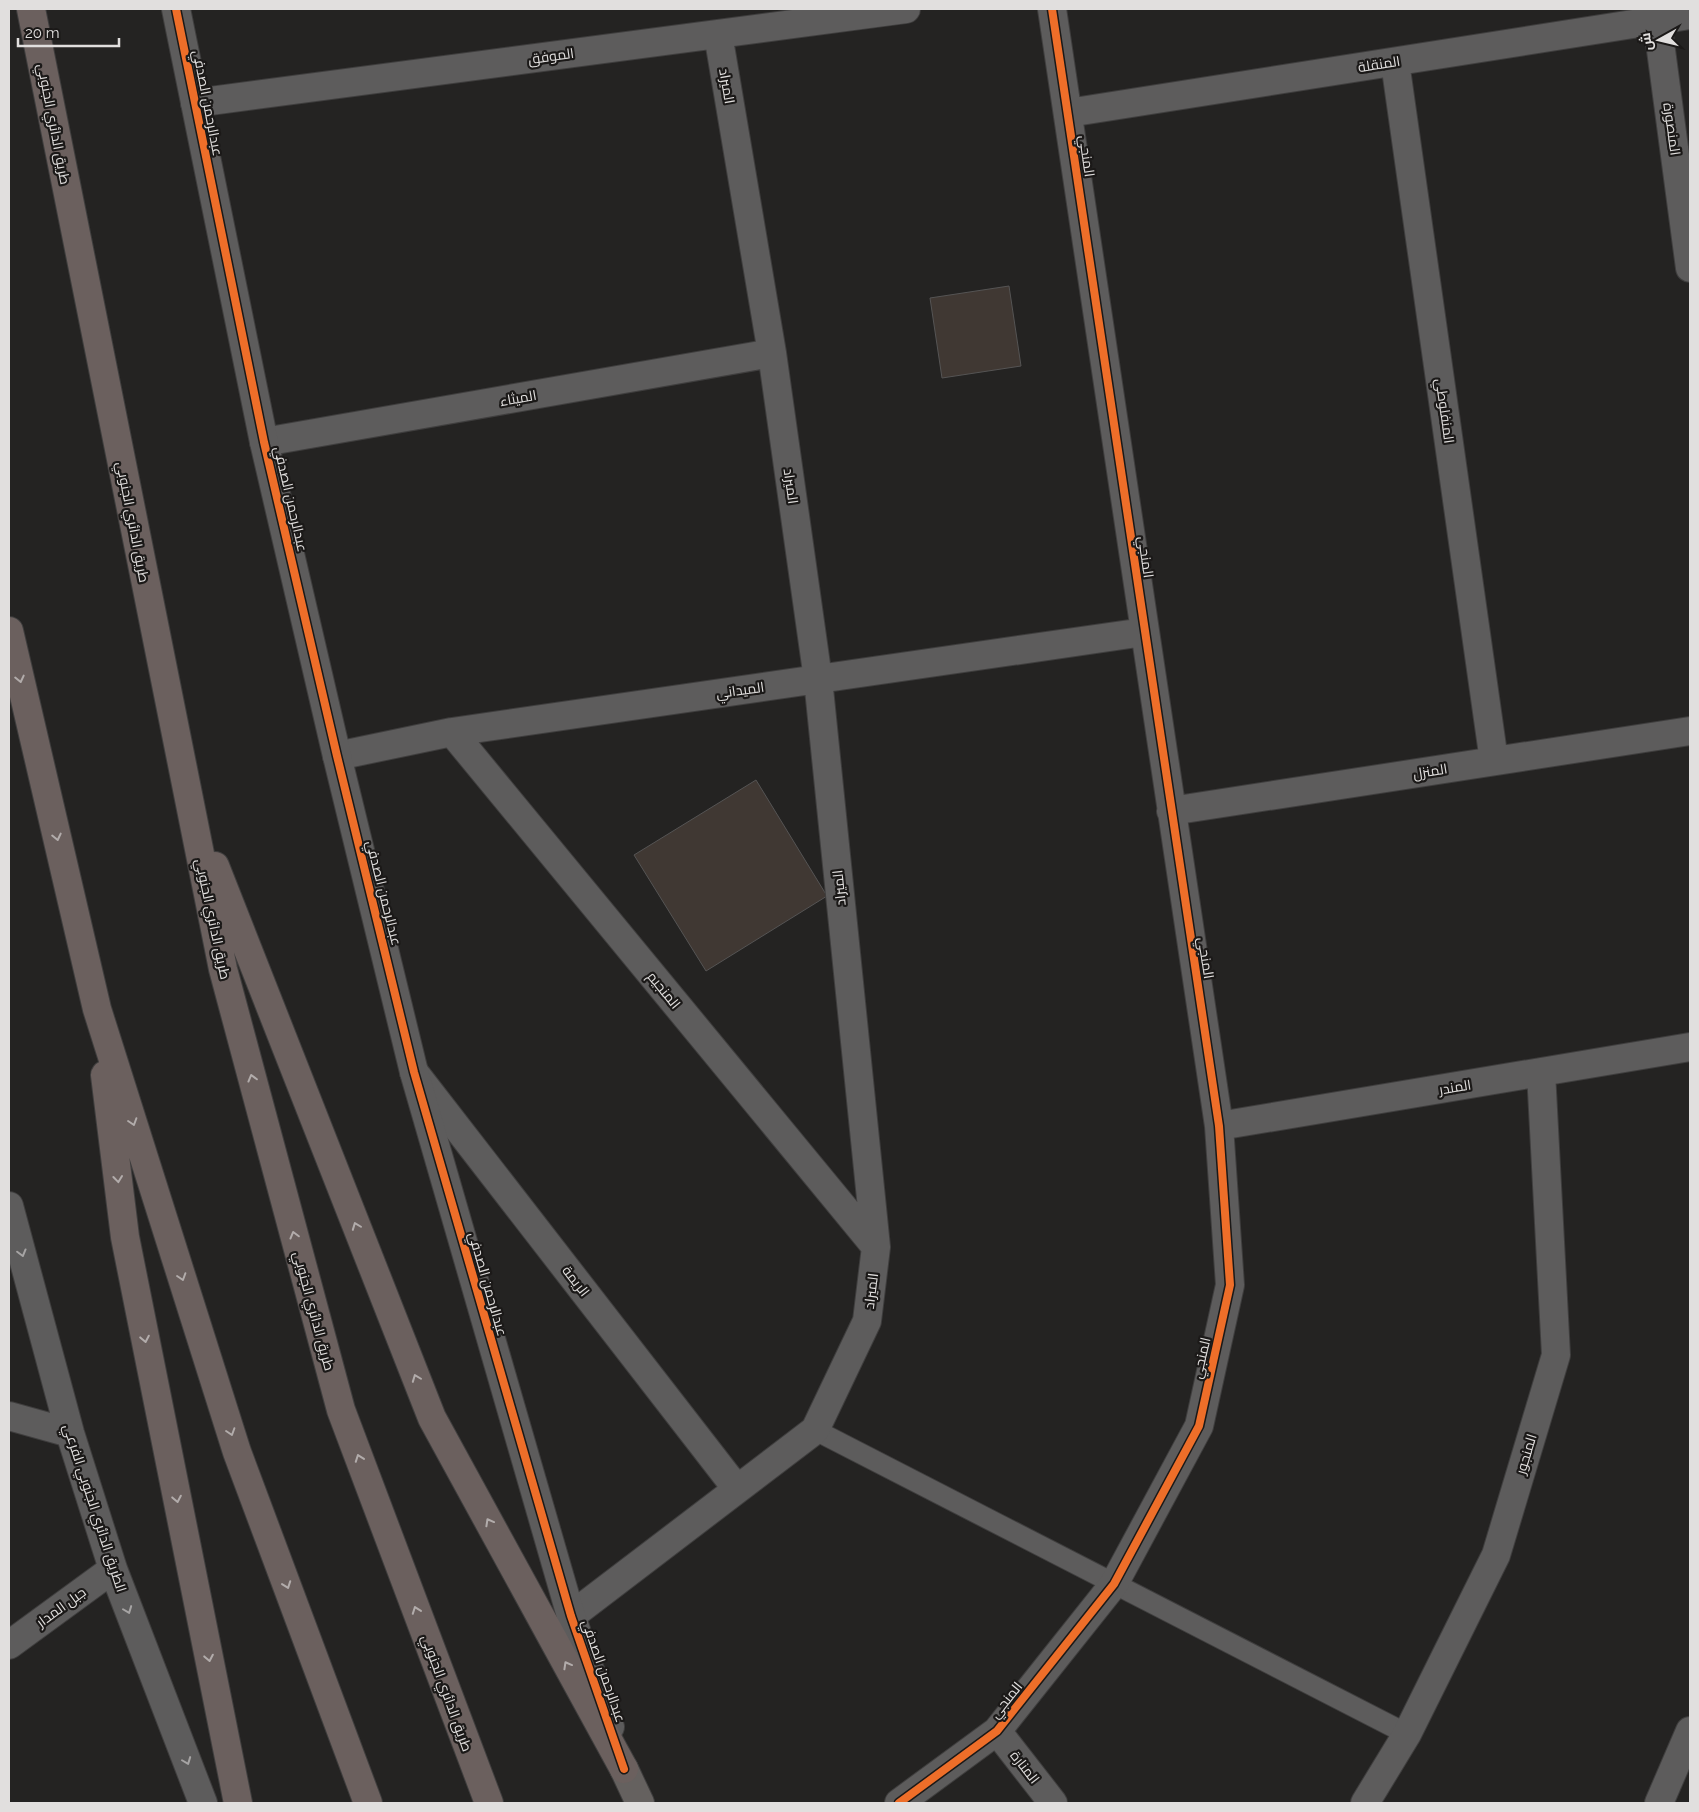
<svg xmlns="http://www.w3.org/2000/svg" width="1699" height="1812" font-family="Raleway,Cairo,sans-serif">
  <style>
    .building { fill: #403833; stroke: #555454 }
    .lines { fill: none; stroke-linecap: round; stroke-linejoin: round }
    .service-casing { stroke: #3f3e3e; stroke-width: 22 }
    .minor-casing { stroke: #3f3e3e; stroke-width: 30 }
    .tertiary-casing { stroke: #3f3e3e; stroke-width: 30 }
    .secondary-casing { stroke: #3f3e3e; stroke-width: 30 }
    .motorway-casing { stroke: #3f3e3e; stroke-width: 30 }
    .service { stroke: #5d5c5c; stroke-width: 20 }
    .minor { stroke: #5d5c5c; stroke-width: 28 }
    .tertiary { stroke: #5d5c5c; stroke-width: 28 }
    .secondary { stroke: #65615f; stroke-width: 28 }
    .motorway { stroke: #6b605e; stroke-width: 28 }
    .cycleway-casing { stroke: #1b1918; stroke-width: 11 }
    .cycleway { stroke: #ee6e29; stroke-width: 8 }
    .oneway { stroke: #b2acab }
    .oneway2 { stroke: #a6a4a4 }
    .labels { text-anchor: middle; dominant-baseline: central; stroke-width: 4.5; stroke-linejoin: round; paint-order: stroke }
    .street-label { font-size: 14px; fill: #e1dfde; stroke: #1b1918 }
  </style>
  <rect width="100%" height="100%" fill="#242322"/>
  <path class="building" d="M1009 286 1021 366 942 378 930 298Z
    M756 780 827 896 706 971 634 855Z"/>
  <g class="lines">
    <defs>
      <path id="service" d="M815 1430 1407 1734"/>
      <path id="minor" d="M1657 20 1690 268
        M1395 62 1494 761
        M195 103 906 9
        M1068 113 1690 15
        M264 442 772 353
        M452 732 876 1247
        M337 756 452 732 1144 632
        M1171 811 1690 731
        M414 1072 737 1489
        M1219 1126 1690 1047
        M9 1206 70 1433 113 1569 203 1803
        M9 1416 70 1433
        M571 1616 815 1430 867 1321 876 1247 818 679 772 353 718 34
        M9 1645 113 1569
        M997 1731 1053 1803
        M899 1803 997 1731 1114 1584 1199 1426 1230 1285 1219 1126 1052 9
        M1365 1803 1407 1734 1496 1555 1556 1355 1541 1072
        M1659 1803 1690 1731"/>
      <path id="tertiary" d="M176 9 264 442 337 756 414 1072 571 1616 610 1727"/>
      <path id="secondary" d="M624 1769 640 1803"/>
      <path id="motorway" d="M31 9 223 969 341 1410 489 1803
        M9 631 97 1009 237 1452 368 1803
        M215 866 432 1418 624 1769
        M105 1075 125 1237 238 1803"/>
    </defs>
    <use href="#service" class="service-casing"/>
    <use href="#minor" class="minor-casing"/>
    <use href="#tertiary" class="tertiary-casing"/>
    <use href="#secondary" class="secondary-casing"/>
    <use href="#motorway" class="motorway-casing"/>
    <use href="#service" class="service"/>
    <use href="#minor" class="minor"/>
    <use href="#tertiary" class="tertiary"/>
    <use href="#secondary" class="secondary"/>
    <use href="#motorway" class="motorway"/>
    <defs>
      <path id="cycleway" d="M176 9 264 442 337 756 414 1072 571 1616 624 1769
        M899 1803 997 1731 1114 1584 1199 1426 1230 1285 1219 1126 1052 9"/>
    </defs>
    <use href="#cycleway" class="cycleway-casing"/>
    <use href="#cycleway" class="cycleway"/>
  </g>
  <defs><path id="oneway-chevron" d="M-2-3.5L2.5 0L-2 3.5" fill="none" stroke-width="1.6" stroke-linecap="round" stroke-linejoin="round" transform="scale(1.25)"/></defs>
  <g class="oneway">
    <use href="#oneway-chevron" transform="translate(20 679) rotate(77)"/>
    <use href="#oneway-chevron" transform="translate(57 837) rotate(77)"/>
    <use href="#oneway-chevron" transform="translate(252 1078) rotate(-105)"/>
    <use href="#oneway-chevron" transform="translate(133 1122) rotate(72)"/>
    <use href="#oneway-chevron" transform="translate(118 1179) rotate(83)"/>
    <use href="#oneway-chevron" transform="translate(356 1226) rotate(-111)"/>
    <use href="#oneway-chevron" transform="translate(294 1235) rotate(-105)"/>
    <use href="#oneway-chevron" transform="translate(182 1277) rotate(72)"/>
    <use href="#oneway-chevron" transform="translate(145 1339) rotate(79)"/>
    <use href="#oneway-chevron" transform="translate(416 1378) rotate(-111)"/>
    <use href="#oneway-chevron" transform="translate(231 1432) rotate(72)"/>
    <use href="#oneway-chevron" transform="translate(359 1458) rotate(-110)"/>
    <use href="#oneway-chevron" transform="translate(177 1499) rotate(79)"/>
    <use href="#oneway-chevron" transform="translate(489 1522) rotate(-119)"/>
    <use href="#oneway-chevron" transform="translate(287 1585) rotate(70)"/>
    <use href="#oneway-chevron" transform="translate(416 1610) rotate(-110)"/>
    <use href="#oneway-chevron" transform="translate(209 1658) rotate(79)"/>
    <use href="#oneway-chevron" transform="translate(567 1665) rotate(-119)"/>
  </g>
  <g class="oneway2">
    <use href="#oneway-chevron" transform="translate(22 1253) rotate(75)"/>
    <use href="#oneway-chevron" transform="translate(128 1610) rotate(69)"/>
    <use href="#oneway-chevron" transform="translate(187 1761) rotate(69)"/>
  </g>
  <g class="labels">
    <g class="street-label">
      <text transform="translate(551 56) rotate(-8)">الموفق</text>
      <text transform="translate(1379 64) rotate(-9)">المنقلة</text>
      <text transform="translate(727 86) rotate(80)">الميراد</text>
      <text transform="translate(208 103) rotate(79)">عبدالرحمن الصدفي</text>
      <text transform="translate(54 124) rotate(79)">طريق الدائري الجنوبي</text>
      <text transform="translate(1672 129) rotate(82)">المنصورة</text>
      <text transform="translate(1087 156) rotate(82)">المنجي</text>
      <text transform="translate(518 398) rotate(-10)">الميثاء</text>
      <text transform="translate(1445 411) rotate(82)">المنفلوطي</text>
      <text transform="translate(791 486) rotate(82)">الميراد</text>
      <text transform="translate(291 499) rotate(77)">عبدالرحمن الصدفي</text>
      <text transform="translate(133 522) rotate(79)">طريق الدائري الجنوبي</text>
      <text transform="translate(1146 557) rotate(82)">المنجي</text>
      <text transform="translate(740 690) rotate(-8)">الميداني</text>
      <text transform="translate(1430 771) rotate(-9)">المنزل</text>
      <text transform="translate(839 888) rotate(-96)">الميراد</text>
      <text transform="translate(384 893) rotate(76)">عبدالرحمن الصدفي</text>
      <text transform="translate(213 919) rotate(78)">طريق الدائري الجنوبي</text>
      <text transform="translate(1206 958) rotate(81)">المنجي</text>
      <text transform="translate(664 990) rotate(51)">المنجيم</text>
      <text transform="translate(1455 1087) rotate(-9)">المندر</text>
      <text transform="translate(576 1281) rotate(52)">الريمة</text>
      <text transform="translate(488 1284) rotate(74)">عبدالرحمن الصدفي</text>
      <text transform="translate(871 1291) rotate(-83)">الميراد</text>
      <text transform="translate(314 1311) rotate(75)">طريق الدائري الجنوبي</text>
      <text transform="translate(1201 1358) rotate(-77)">المنجي</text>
      <text transform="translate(1526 1454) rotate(-73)">المنجور</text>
      <text transform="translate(95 1508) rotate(72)">الطريق الدائري الجنوبي الفرعي</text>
      <text transform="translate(61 1607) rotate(-36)">جبل المدار</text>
      <text transform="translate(604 1671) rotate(71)">عبدالرحمن الصدفي</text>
      <text transform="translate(447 1693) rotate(70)">طريق الدائري الجنوبي</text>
      <text transform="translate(1006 1700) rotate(-51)">المنجي</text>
      <text transform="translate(1025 1767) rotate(52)">المنارة</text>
    </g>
  </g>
  <rect width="1699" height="1812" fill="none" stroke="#e1dfde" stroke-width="20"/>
  <g transform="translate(1659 40) rotate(262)" stroke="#1b1918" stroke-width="4" paint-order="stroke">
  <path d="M0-4L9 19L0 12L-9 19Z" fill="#e1dfde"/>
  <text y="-8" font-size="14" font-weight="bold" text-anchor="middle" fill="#e1dfde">ش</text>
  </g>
  <path d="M18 38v8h101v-8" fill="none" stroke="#e1dfde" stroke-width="2.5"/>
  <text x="25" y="38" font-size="15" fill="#e1dfde" stroke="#1b1918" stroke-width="4" paint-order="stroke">20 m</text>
</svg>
